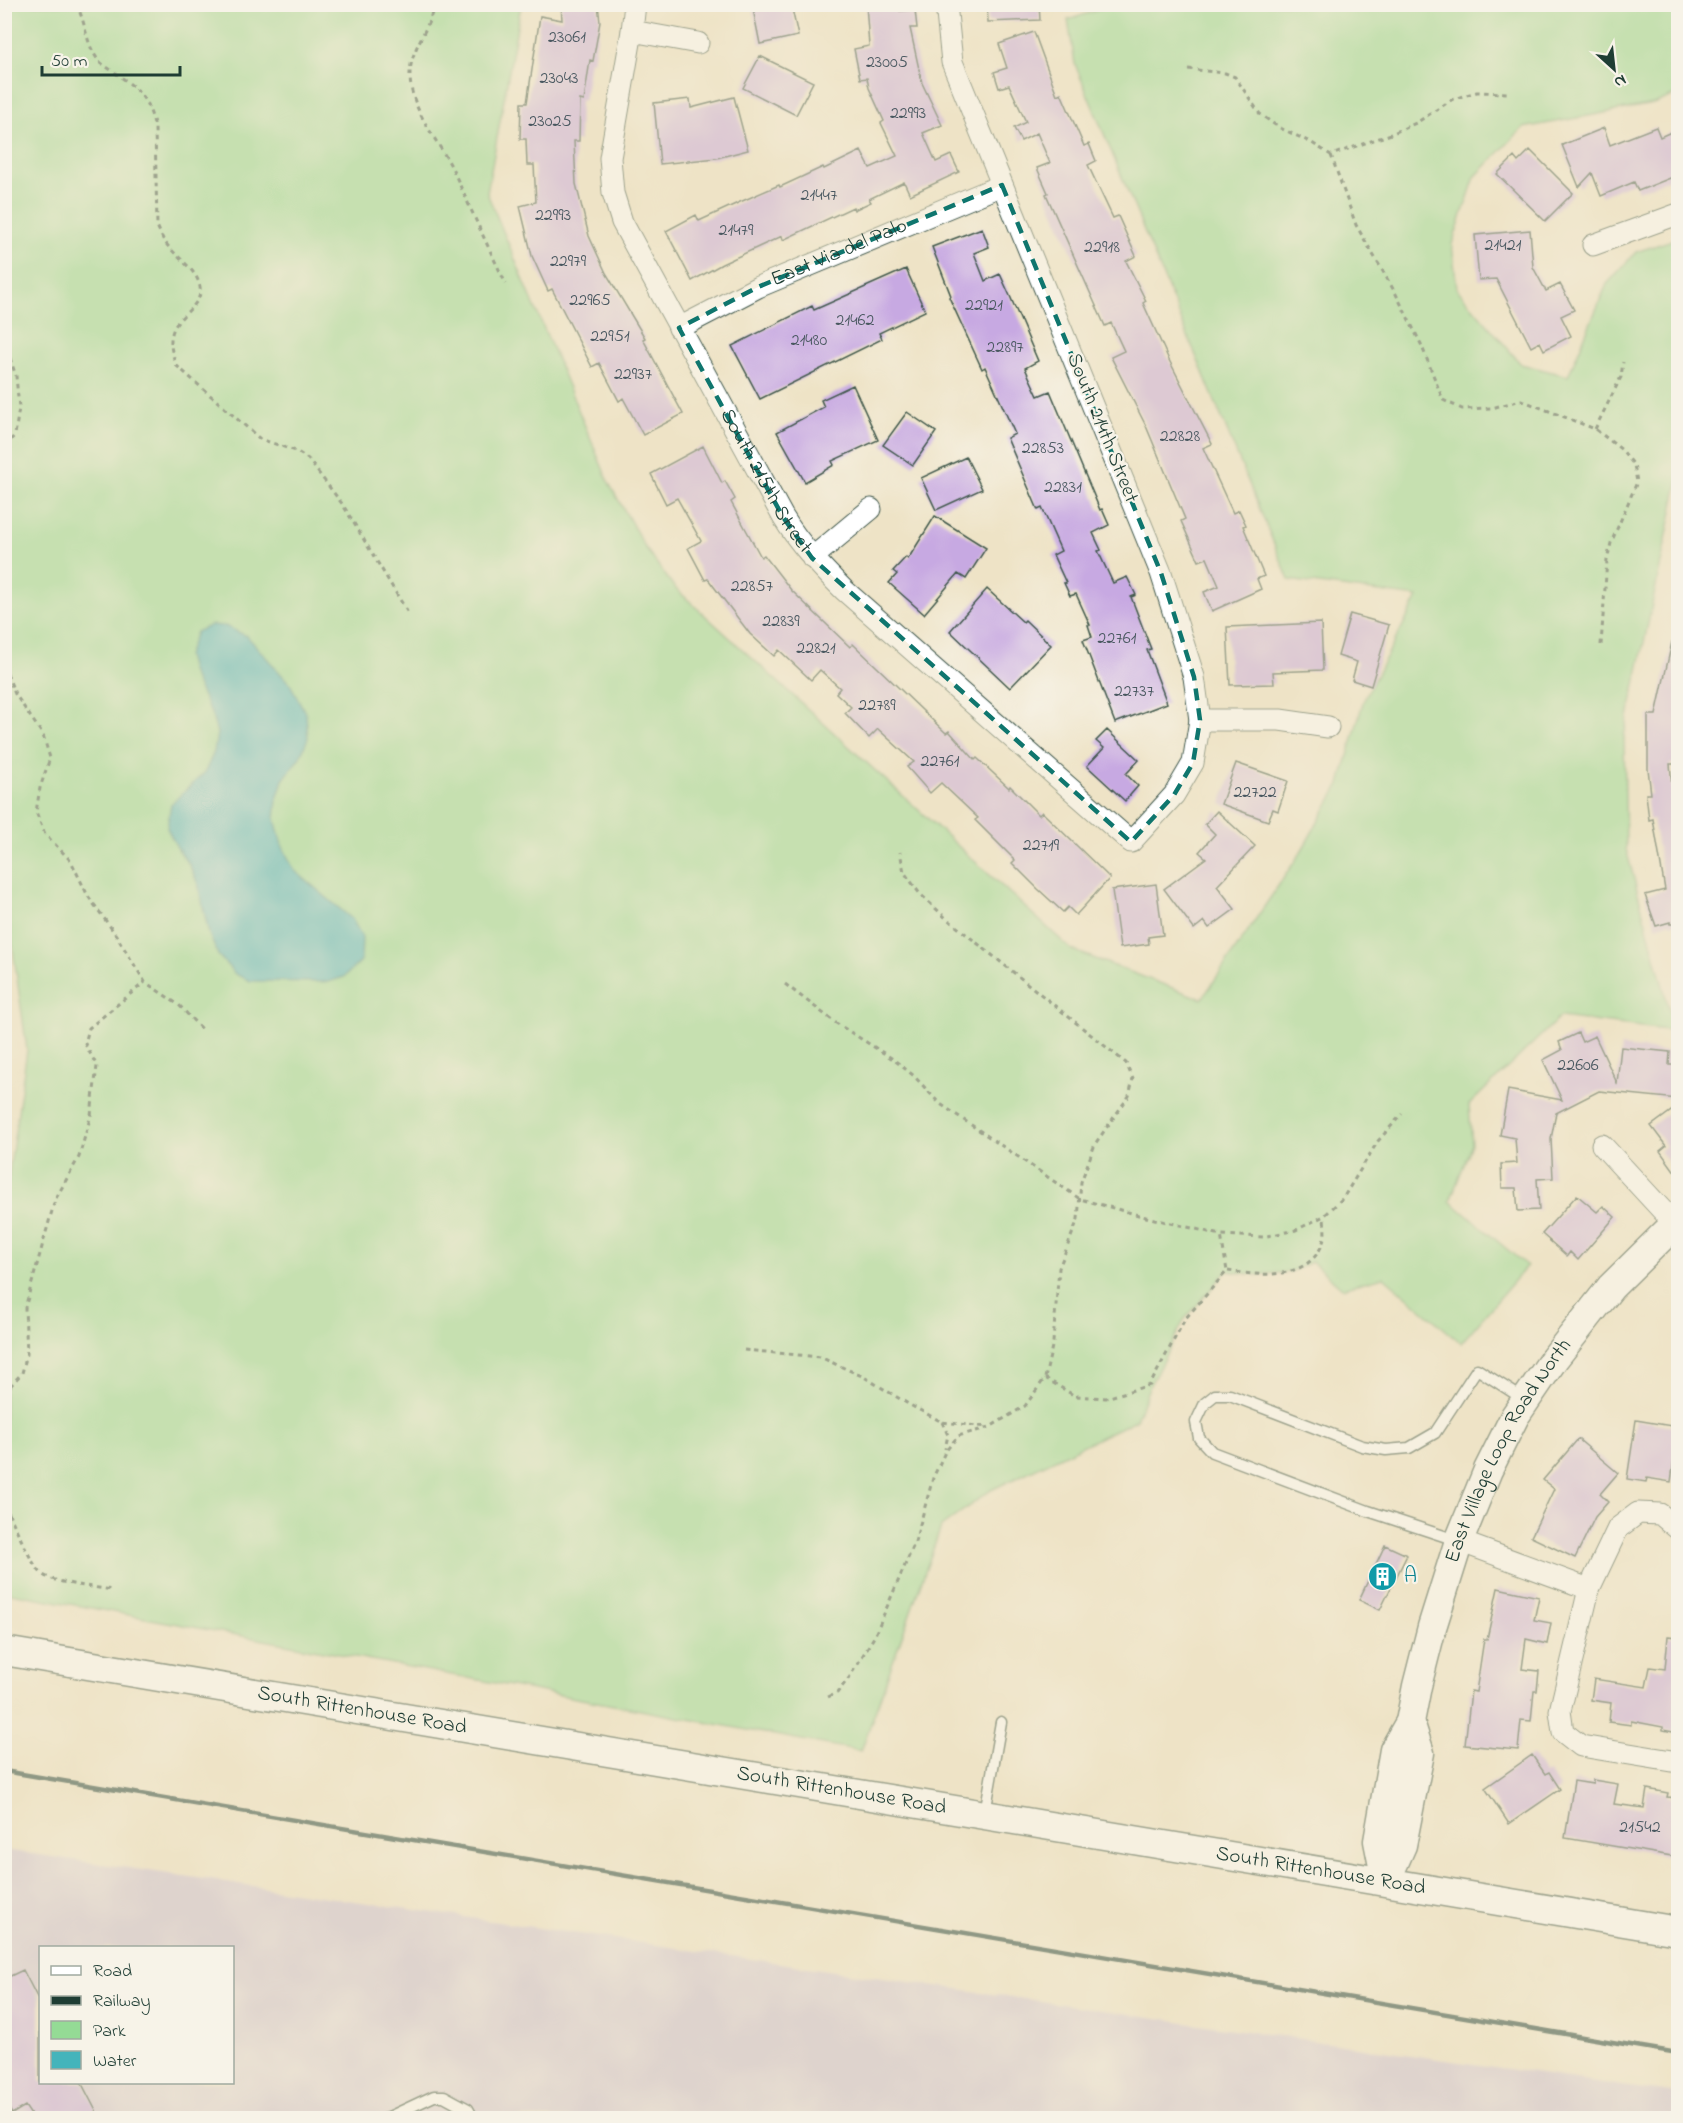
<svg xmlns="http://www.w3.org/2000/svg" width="1683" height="2123" font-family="'Indie Flower',sans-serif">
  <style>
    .industrial { fill: #cbbfd5; fill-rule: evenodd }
    .green { fill: #94db95; stroke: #5a8c64; stroke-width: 1.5 }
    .water { fill: #44b4bb; stroke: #327878; stroke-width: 1.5 }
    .building { fill: #c7a9e2 }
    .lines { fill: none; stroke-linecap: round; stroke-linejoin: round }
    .lane-casing { stroke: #3e564a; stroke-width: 13 }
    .street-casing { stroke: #3e564a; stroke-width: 23 }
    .secondary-casing { stroke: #3e564a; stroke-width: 31 }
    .path { stroke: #3e564a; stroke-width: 3; stroke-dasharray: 4.5 4.5; stroke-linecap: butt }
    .lane { stroke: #fff; stroke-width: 10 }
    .street { stroke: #fff; stroke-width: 21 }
    .secondary { stroke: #fff; stroke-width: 28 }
    .rail { stroke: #1f3d34; stroke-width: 4.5 }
    .marked { fill: none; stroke: #0f766e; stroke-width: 4.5; stroke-dasharray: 12 8; stroke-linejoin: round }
    .labels { text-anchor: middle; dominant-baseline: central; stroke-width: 4.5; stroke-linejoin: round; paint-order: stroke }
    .number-label { font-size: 18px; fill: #495860 }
    .street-label { font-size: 21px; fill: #1f3d34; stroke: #f7f3e8 }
    .culture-label { font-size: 21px; fill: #0d838f; stroke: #f7f3e8; text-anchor: start }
  </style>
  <rect width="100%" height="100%" fill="#f7f3e8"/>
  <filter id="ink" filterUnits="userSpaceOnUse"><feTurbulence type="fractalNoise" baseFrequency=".0167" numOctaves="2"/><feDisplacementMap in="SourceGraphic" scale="12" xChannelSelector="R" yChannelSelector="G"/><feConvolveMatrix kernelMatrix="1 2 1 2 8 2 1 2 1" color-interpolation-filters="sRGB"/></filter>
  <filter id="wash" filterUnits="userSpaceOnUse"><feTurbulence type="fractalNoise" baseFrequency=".008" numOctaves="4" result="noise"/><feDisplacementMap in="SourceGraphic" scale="24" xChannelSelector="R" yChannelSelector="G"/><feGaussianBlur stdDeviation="1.35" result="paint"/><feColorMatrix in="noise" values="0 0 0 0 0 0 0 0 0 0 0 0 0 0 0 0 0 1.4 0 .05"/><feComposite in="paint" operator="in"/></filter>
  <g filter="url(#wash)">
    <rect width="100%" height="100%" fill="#eee3c6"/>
    <path class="industrial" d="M5 1850 1678 2094V2118H5ZM40 1948H232V2082H40Z"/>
    <path class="green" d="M1115 4 1678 5V94L1653 104 1523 128 1475 177 1452 244 1457 289 1521 364 1568 376 1607 284 1636 252 1678 238V483L1624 736 1626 849 1675 1031 1560 1017 1469 1105 1472 1144 1450 1201 1527 1266 1461 1343 1384 1277 1342 1288 1312 1262 1290 1272 1257 1275 1227 1271 1185 1319 1150 1385 1136 1420 991 1490 941 1527 861 1751 5 1592 4 1207 27 1050 4 884V5H521L487 193 609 483 646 549 674 587 1072 950 1202 999 1299 855 1340 784 1364 699 1418 597 1289 580 1075 64 1068 20Z"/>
    <path class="water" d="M211 625 225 626 247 636 290 684 306 714 308 738 300 757 283 780 277 799 275 819 282 845 294 870 352 919 362 937 361 961 344 977 328 982 250 981 235 974 218 955 209 934 198 884 189 864 178 849 167 828 171 804 205 772 214 752 217 733 211 713 192 674 187 656 196 632Z"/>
    <g id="blocks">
      <path class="building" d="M561 4H598L600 22 593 61 590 60 584 101 580 100 579 141H574L576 184 589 236 606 273 645 338 643 339 683 414 643 435 623 398 619 401 599 363 592 367 552 289 548 291 532 256 520 206 536 202 534 165H527L526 139H520L521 103H527L540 16 562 20Z
        M773 4H791L798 36 760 44 753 9Z
        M866 4H900V11L915 10 917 28H910L922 83 942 125 923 133 936 162 951 155 959 172 910 195 904 182 869 199 871 202 854 210 853 207 783 240 782 236 722 264 692 281 666 231 696 215 699 221 740 202 779 185 780 187 823 167 824 169 861 151 870 168 897 156 881 123 884 121 869 88 867 78 860 79 854 49 869 46Z
        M987 4H1039L1040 20 988 22Z
        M1034 32 1057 95 1061 93 1084 146 1089 144 1096 161 1088 165 1113 218 1118 216 1136 256 1126 261 1146 301 1143 303 1169 360 1212 444 1203 448 1233 513 1239 510 1246 525 1243 526 1264 576 1257 579 1261 589 1212 611 1204 592 1219 586 1207 558 1199 561 1181 521 1185 519 1146 426 1111 357 1124 351 1111 323 1105 326 1046 194 1048 193 1037 168 1050 163 1037 133 1021 141 1014 128 1026 122 1009 85 999 88 994 72 1007 68 999 44Z
        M760 56 813 82 796 115 743 88Z
        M734 97 748 150 717 158 660 164 654 103 690 99 691 108Z
        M1656 127 1660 137 1678 129V175L1638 191 1634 182 1601 196 1592 173 1579 187 1562 145 1604 128 1610 145Z
        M1530 150 1573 193 1545 221 1497 174 1514 157 1518 162Z
        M982 228 989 247 974 253 985 281 1000 274 1010 296 1038 361 1025 368 1038 396 1050 391 1100 510 1102 509 1109 525 1093 533 1101 550 1098 551 1113 583 1127 577 1136 595 1131 597 1151 649 1147 650 1167 703 1115 723 1083 640 1092 637 1088 625H1090L1076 594 1070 596 1064 583H1066L1053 555 1061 551 1042 508 1038 510 1007 438 1015 434 985 367 982 369 949 297 951 296 932 247Z
        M1530 230 1533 267 1546 291 1560 284 1574 310 1561 316 1571 336 1544 350 1540 342 1531 347 1496 279 1479 280 1475 235Z
        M906 269 925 311 879 333 882 339 760 399 732 346 812 306 814 310Z
        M853 385 878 440 832 461 834 465 805 482 777 432 824 407 821 400Z
        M907 412 936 432 913 465 883 445Z
        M703 446 722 483 725 481 735 499 731 502 761 557 764 555 791 590 850 647 853 644 946 733 949 731 975 760 977 758 1009 788 1010 786 1039 815 1042 812 1110 878 1076 915 1068 907 1063 912 1038 889 1012 863 1015 860 975 820 978 818 941 783 930 793 907 767 914 762 878 729 869 738 845 713 851 707 836 693 840 688 820 670 811 680 779 650 774 656 750 634 708 579 705 580 688 548 701 541 677 498 666 504 651 474Z
        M966 457 982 489 936 510 921 478Z
        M935 516 986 548 966 579 958 574 924 614 889 583 897 574 893 571 906 557 908 559Z
        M987 589 1023 622 1025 620 1051 645 1010 688 950 631Z
        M1350 614 1389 625 1371 686 1352 680 1357 662 1338 656Z
        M1321 623 1323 670 1273 672 1274 684 1230 685 1227 627Z
        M1672 642 1678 643V764H1670L1673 796 1678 795V924H1670V922L1656 926 1645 895 1665 890 1653 819 1649 820 1646 794H1651L1648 769V715H1656Z
        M1107 730 1139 760 1126 774 1138 786 1125 801 1087 766 1104 748 1096 741Z
        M1236 763 1288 781 1278 811 1273 809 1268 821 1221 804Z
        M1217 811 1255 846 1217 886 1235 909 1209 928 1204 921 1194 929 1164 889 1206 858 1199 852 1215 834 1205 824Z
        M1156 884 1163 935 1148 937 1149 944 1120 948 1112 890Z
        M1578 1033 1582 1042 1595 1036 1617 1083 1621 1047 1670 1052 1669 1065H1678V1099L1599 1091 1556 1113 1551 1139 1553 1178 1537 1179 1539 1210 1518 1211 1516 1188H1502L1501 1164 1517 1163 1515 1138 1500 1135 1508 1090 1562 1100 1543 1060 1562 1050 1559 1042Z
        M1678 1106V1176L1660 1151 1666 1146 1651 1126Z
        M1577 1195 1597 1212 1603 1206 1615 1217 1578 1260 1570 1252 1567 1256 1542 1234Z
        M1636 1420 1678 1427 1671 1482 1647 1478 1646 1482 1627 1479Z
        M1578 1439 1618 1473 1600 1494 1608 1502 1595 1517 1575 1558 1531 1537 1554 1489 1543 1480Z
        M1385 1545 1407 1555 1380 1610 1359 1600Z
        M1498 1588 1539 1597 1534 1620 1551 1623 1547 1644 1526 1639 1522 1669 1539 1671 1537 1691H1534L1531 1721 1521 1720 1518 1750 1465 1745 1471 1691 1476 1692 1484 1639H1487Z
        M1668 1636 1678 1637V1733L1663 1730V1727L1631 1721V1725L1609 1722 1611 1703 1591 1700 1594 1679 1646 1687 1650 1667 1665 1669Z
        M1532 1755 1545 1774 1549 1772 1560 1789 1509 1824 1485 1788Z
        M1593 1780 1618 1784 1614 1804 1644 1808 1647 1789 1668 1793 1667 1797 1678 1798V1857L1565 1838 1574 1781 1593 1784Z
        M23 1970 40 2003V2082H81L96 2111 87 2118H33L25 2106 12 2114 4 2099V1979Z"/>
    </g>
  </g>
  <g filter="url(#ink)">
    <use href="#blocks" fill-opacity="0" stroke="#3e564a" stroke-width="1.5"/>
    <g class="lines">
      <defs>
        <path id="lane" d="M1459 1541 1368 1511 1212 1452 1199 1438 1196 1422 1205 1403 1215 1395H1230L1362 1446 1386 1450 1409 1448 1435 1433 1477 1369 1525 1400
          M985 1813 1001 1722
          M387 2118 434 2096H444L468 2109 473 2118"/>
        <g id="street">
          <path id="s1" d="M635 4 632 31 610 158 613 193 622 222 783 517C800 545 821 567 844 590L1131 842 1174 795 1193 763 1200 720 1194 677 1161 573 952 62 946 4"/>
          <path d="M632 31 698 43"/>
          <path d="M1593 245 1678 214"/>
          <path id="s2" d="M679 328 758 287 1002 185"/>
          <path d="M812 558 871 509"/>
          <path d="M1200 720H1280L1328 727"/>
          <path d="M1602 1145 1675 1224"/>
          <path d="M1678 1529 1660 1514 1638 1513 1618 1528 1589 1589 1560 1711 1563 1732 1581 1746 1678 1762"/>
          <path d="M1459 1541 1589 1589"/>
        </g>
        <g id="secondary">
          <path id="s3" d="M4 1651 1678 1931"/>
          <path id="s4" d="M1386 1881 1378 1841 1394 1750 1410 1722 1417 1686 1432 1627 1459 1541 1488 1470 1515 1416 1554 1359 1611 1287 1678 1221"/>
          <path d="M1386 1881 1402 1845 1420 1753 1410 1722"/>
        </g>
      </defs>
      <use href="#lane" class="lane-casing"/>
      <use href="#street" class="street-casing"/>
      <use href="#secondary" class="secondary-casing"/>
      <path class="path" d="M76 4C87 24 85 44 99 61 104 66 112 70 118 75 140 90 148 100 155 127L157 226C159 230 161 235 163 239 172 255 197 268 200 287 204 315 154 315 177 366L260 439 296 451 308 459 343 505 408 613
        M434 4C430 29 411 48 410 73 409 110 439 140 454 172 471 210 488 247 506 284
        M1188 69 1225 73 1235 77 1260 114 1278 127 1312 143 1331 155 1391 134 1416 123 1453 99 1477 92 1508 93
        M1331 155 1356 225 1396 294 1421 344 1443 400 1462 409 1492 408 1521 400 1595 429 1622 450 1634 465 1637 482 1611 543 1607 560 1601 645
        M4 341 16 376 19 408 15 435 4 447
        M1595 429 1621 377 1623 362
        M4 621 7 628 5 669 15 694 43 735 50 758 40 788 36 812 45 834 71 861 88 896 114 932 145 982 179 1005 202 1030
        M785 984 836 1023 893 1059 914 1076 939 1103 1080 1199 1146 1217 1221 1235 1263 1237 1296 1230 1324 1216 1343 1198 1378 1141 1402 1114
        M1228 1271C1261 1276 1312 1281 1324 1239 1326 1233 1324 1223 1324 1216
        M744 1350 820 1357 864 1377 910 1405 942 1422 987 1427
        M1045 1378 1075 1396 1106 1398 1150 1385 1185 1319 1227 1271 1221 1235
        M4 1393 22 1373 27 1354 25 1308 55 1200 79 1157 91 1115 97 1066 85 1044 89 1028 145 982
        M942 1422 948 1435 945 1449
        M4 1505C14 1520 32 1572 47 1577 62 1584 94 1587 112 1590
        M828 1697 837 1693 849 1678 874 1637 915 1542 933 1478 945 1452 958 1436 990 1427 1025 1406 1045 1378 1053 1342 1059 1268 1078 1219 1081 1182 1095 1144 1129 1096 1133 1079 1126 1063 946 918 920 894 904 872 900 852"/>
      <use href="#lane" class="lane"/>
      <use href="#street" class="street"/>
      <use href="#secondary" class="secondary"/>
      <path class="rail" d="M4 1771 1678 2053"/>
    </g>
  </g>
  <path d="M0 0H1683V2123H0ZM1002 185 1161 573 1194 677 1200 720 1193 763 1174 795 1131 842 812 558 783 517 679 328 758 287Z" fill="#eee3c6" fill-opacity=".55" fill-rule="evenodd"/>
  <path class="marked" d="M1002 185 1161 573 1194 677 1200 720 1193 763 1174 795 1131 842 812 558 783 517 679 328 758 287Z"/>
  <defs>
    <symbol id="building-disc" viewBox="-11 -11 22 22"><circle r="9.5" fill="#0f9aa8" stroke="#f7f3e8"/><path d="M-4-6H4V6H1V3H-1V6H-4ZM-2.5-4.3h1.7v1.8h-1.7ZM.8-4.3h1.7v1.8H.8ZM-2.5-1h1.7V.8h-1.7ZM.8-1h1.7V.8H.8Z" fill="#fff"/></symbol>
  </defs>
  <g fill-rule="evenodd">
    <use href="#building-disc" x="1366" y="1560" width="33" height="33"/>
  </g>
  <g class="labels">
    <g class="number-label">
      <text x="567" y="38">23061</text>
      <text x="887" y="63">23005</text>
      <text x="559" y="79">23043</text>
      <text x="908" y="114">22993</text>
      <text x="550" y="122">23025</text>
      <text x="819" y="196">21447</text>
      <text x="553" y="216">22993</text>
      <text x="736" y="231">21479</text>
      <text x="1503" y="246">21421</text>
      <text x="1102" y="248">22918</text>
      <text x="568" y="262">22979</text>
      <text x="590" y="301">22965</text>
      <text x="984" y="306">22921</text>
      <text x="855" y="321">21462</text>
      <text x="610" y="337">22951</text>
      <text x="809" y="341">21480</text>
      <text x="1005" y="348">22897</text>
      <text x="633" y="375">22937</text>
      <text x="1180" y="437">22828</text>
      <text x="1043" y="449">22853</text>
      <text x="1063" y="488">22831</text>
      <text x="752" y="587">22857</text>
      <text x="781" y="622">22839</text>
      <text x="1117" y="639">22761</text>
      <text x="816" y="649">22821</text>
      <text x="1134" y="692">22737</text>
      <text x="877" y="706">22789</text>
      <text x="940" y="762">22761</text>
      <text x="1255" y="793">22722</text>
      <text x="1041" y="846">22719</text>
      <text x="1578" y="1066">22606</text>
      <text x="1640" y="1828">21542</text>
    </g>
    <g class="street-label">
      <text stroke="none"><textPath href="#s2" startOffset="177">East Via del Palo</textPath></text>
      <text transform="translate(1102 428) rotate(68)">South 214th Street</text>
      <text stroke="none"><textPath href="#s1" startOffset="518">South 215th Street</textPath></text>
      <text stroke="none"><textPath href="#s4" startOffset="456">East Village Loop Road North</textPath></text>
      <text stroke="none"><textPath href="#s3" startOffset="363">South Rittenhouse Road</textPath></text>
      <text stroke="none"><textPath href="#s3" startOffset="849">South Rittenhouse Road</textPath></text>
      <text stroke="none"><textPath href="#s3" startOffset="1335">South Rittenhouse Road</textPath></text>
    </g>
    <g class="culture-label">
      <text x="1404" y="1577">A</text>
    </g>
  </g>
  <rect width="1683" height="2123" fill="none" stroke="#f7f3e8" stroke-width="24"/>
  <rect x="39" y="1946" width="195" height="138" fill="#f7f3e8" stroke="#a1aaa0" stroke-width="1.5"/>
  <rect x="51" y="1966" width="30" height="9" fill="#ffffff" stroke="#a1aaa0" stroke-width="1.5"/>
  <text x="93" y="1976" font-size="18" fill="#1f3d34">Road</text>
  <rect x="51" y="1996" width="30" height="9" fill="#1f3d34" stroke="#a1aaa0" stroke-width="1.5"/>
  <text x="93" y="2006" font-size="18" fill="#1f3d34">Railway</text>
  <rect x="51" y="2021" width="30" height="18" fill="#94db95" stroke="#a1aaa0" stroke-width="1.5"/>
  <text x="93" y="2036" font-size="18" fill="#1f3d34">Park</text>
  <rect x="51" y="2051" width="30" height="18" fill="#44b4bb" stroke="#a1aaa0" stroke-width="1.5"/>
  <text x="93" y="2066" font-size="18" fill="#1f3d34">Water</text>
  <g transform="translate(1614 69) rotate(153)" stroke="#f7f3e8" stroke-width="4.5" paint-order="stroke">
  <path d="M0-4.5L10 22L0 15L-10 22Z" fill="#1f3d34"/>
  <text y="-9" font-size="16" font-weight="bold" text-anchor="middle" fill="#1f3d34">N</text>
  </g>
  <path d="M42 66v9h138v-9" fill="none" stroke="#1f3d34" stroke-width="3"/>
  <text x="51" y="66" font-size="18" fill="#1f3d34" stroke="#f7f3e8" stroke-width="4.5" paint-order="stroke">50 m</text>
</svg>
